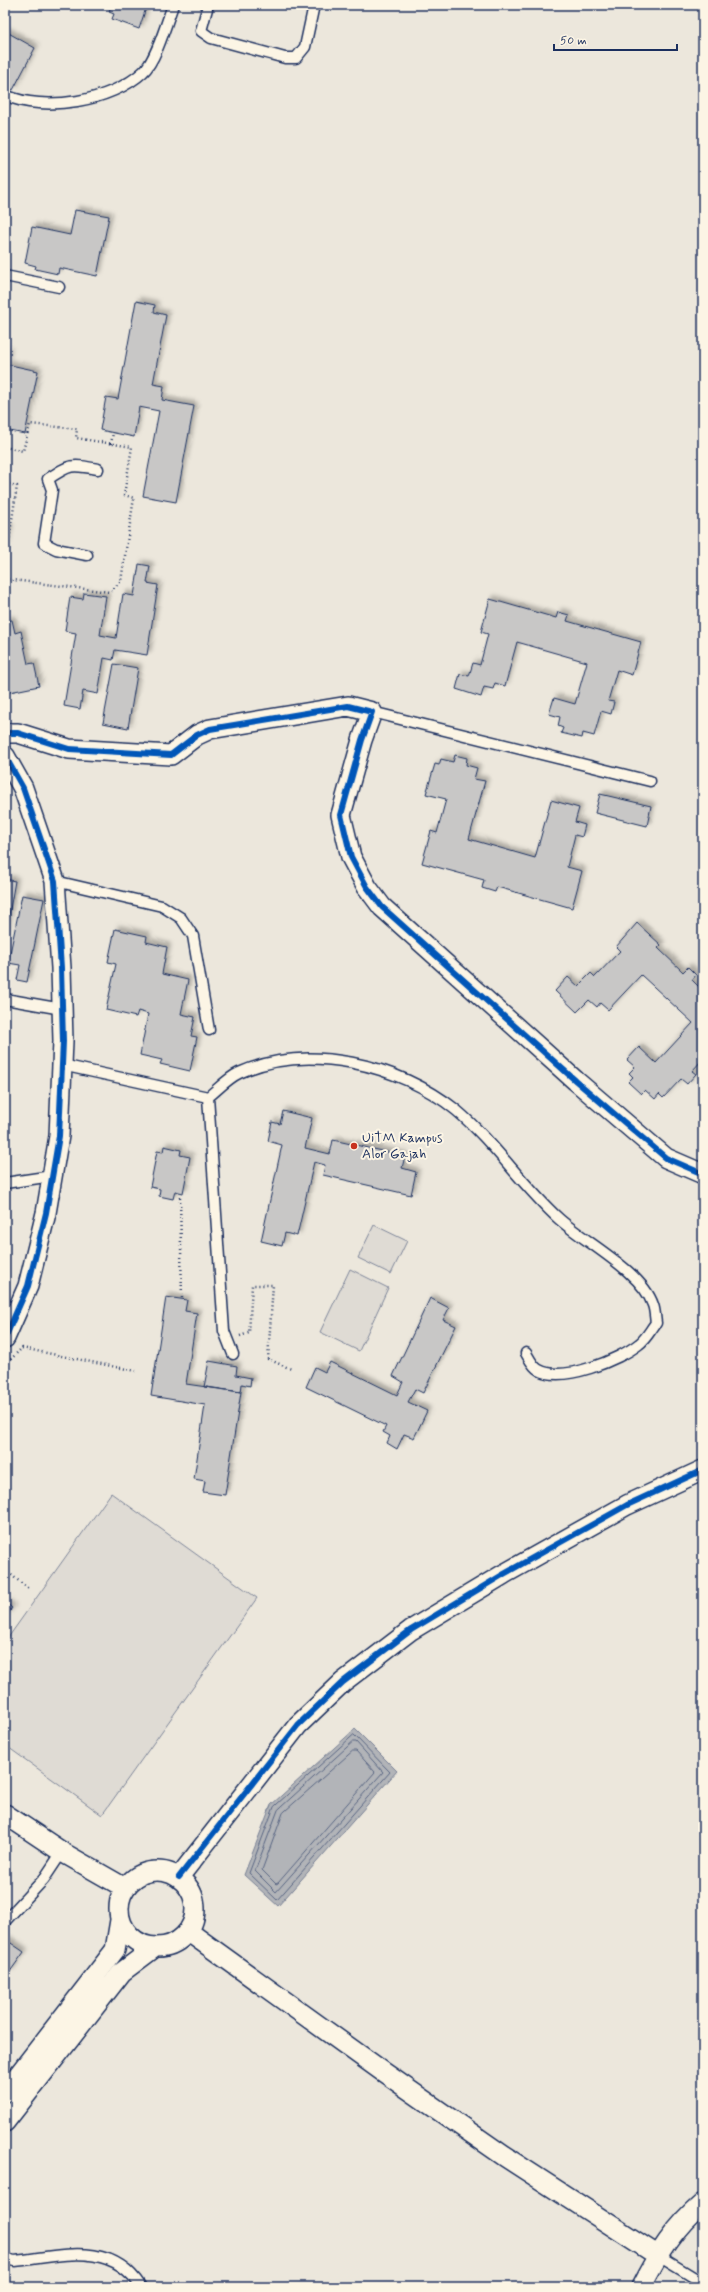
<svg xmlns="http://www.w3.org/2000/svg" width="708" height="2292" font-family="Mynerve,sans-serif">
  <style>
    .built { fill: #ece7dc }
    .green { fill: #dfdbd4; stroke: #7d8599 }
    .water { fill: #b2b4b8; stroke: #767f94 }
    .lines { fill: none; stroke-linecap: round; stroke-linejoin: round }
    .shore { stroke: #576482; stroke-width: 1 }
    .building { fill: #c8c7c6; stroke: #1b2f5e; filter: url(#shadow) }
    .lane-casing { stroke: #1b2f5e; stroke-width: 13 }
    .street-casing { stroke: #1b2f5e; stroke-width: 22 }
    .path { stroke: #1b2f5e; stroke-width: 2.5; stroke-dasharray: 1 3; stroke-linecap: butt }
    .lane { stroke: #fcf5e5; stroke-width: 10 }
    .street { stroke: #fcf5e5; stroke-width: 19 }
    .cycleway-casing { stroke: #fcf5e5; stroke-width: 8 }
    .cycleway { stroke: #0057b8; stroke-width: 6 }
    .poi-dot { fill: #c8321e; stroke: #fcf5e5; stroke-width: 1.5 }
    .labels { text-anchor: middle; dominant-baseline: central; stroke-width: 4; stroke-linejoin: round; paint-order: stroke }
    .poi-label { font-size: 14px; fill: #1b2f5e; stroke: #fcf5e5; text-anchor: start }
  </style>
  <defs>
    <filter id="shadow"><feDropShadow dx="3.5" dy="-3.5" stdDeviation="2" flood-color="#0004"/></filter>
  </defs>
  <rect width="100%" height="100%" fill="#fcf5e5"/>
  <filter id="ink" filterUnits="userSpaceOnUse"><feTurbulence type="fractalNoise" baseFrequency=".025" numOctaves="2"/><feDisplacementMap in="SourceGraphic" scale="8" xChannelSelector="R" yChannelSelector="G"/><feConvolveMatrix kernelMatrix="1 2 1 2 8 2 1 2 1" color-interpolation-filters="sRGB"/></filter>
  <g filter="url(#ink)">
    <path class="built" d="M5 5H703V2287H5Z"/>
    <path class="green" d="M374 1225 407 1241 391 1274 358 1258Z
      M350 1269 388 1288 359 1351 320 1332Z
      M111 1493 257 1598 102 1815 5 1745V1642Z"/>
    <path class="water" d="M355 1729 397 1771 278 1906 244 1875 271 1805Z"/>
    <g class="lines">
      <path class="shore" d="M354 1735 390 1772 277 1900 249 1873 274 1807Z
        M353 1742H356L383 1772 276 1892 255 1871 278 1810Z
        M353 1751H356L375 1772 278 1883 276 1884 262 1870 283 1813Z"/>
    </g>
    <path class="building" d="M111 5H147L139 29 112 19 114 14 109 12Z
      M5 31 35 48 13 90 5 85Z
      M75 210 109 216 97 276 59 268 58 274 35 269 36 266 25 263 32 227 70 235Z
      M136 301 155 305 154 312 166 315 153 384 164 386 162 400 194 406 176 502 143 496 159 411 139 407 134 437 100 430 106 397 118 399Z
      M5 351H8L6 364 38 371 25 434 5 430Z
      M5 526 9 527 5 549Z
      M139 564 150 566 147 583 158 585 147 655 115 650 113 660 104 658 98 694 83 691 80 709 64 706 76 633 65 631 70 597 83 599 84 593 106 596 100 635 116 638 123 594 134 596Z
      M490 599 556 618 558 612 569 615 567 621 641 642 632 675 617 670 608 701 614 702 611 714 601 711 594 736 583 733 582 738 561 733 563 728 558 726 560 717 549 714 554 698 575 704 587 662 517 642 505 686 495 683 493 689 484 687 481 697 456 689 460 674 469 676 473 663 480 665 488 634 481 632Z
      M12 620 15 633 21 631 28 664 34 663 39 686 5 693V621Z
      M114 664 138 668 128 728 103 723Z
      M455 755 467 758 466 765 477 768 474 779 485 781 469 839 535 858 551 800 579 808 575 822 585 825 582 837 575 835 567 867 582 871 572 908 497 887 495 892 482 888 484 880 422 863 431 831 437 833 446 799 426 794 435 764 439 765 441 759 453 762Z
      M600 794 651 806 647 826 595 813Z
      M5 879 15 881 5 938Z
      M22 895 44 899 27 982 17 980 20 965 8 963Z
      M637 923 661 945 658 948 683 972 688 967 696 975 692 980 703 991V1059L692 1071 696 1074 687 1084 681 1079 663 1098 659 1094 655 1099 645 1090 641 1094 628 1082 633 1077 629 1073 635 1067 627 1060 639 1047 656 1063 693 1023 641 975 608 1010 600 1003 597 1007 589 1000 577 1012 555 991 568 977 578 986 591 973 595 977 620 951 616 947Z
      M115 929 147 936 146 942 167 947 162 974 188 980 181 1014 195 1017 191 1036 197 1037 190 1071 160 1064 162 1060 140 1055 148 1014 138 1011 136 1017 106 1010 116 964 108 962Z
      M283 1111 312 1118 305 1148 330 1154 333 1140 405 1156 402 1168 416 1172 411 1195 323 1175 325 1165 314 1162 297 1236 285 1233 282 1246 261 1241 282 1145 268 1141 272 1122 280 1124Z
      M164 1146 181 1150 180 1155 190 1157 183 1193 175 1191 173 1199 159 1196 160 1189 150 1187 157 1151 163 1152Z
      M166 1297 187 1300 185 1311 197 1313 186 1384 241 1392 225 1495 203 1492 205 1481 194 1479 205 1405 151 1396Z
      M430 1298 449 1308 443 1320 456 1326 423 1393 415 1389 408 1402 427 1411 414 1438 404 1434 397 1449 387 1443 390 1436 383 1432 386 1426 306 1387 315 1367 325 1372 330 1362 397 1395 403 1382 393 1376Z
      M209 1361 237 1366 236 1375 251 1378 250 1386 242 1384 241 1392 204 1387Z
      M5 1602 12 1608 5 1617Z
      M5 1939 24 1952 9 1973 5 1971Z"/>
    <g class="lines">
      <defs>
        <path id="lane" d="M208 5 201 31 211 38 285 58H296L305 47 314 5
          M5 95C44 113 112 101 143 72 156 61 167 21 173 5
          M5 276 59 287
          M87 555 56 549 44 543 52 490 48 479C70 464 71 464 98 469
          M372 712 650 781
          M55 881 162 906 181 918 193 936 209 1030
          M5 999 62 1009
          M62 1065 208 1097
          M208 1097C217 1090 228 1078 239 1073 307 1042 399 1064 456 1110 494 1142 521 1184 558 1218 584 1242 642 1271 653 1305 655 1310 655 1317 656 1323 651 1329 646 1339 639 1344 619 1360 563 1383 539 1370 533 1367 529 1358 526 1353
          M208 1097 224 1331 233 1354
          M5 1183 52 1176
          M5 1921 44 1879 62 1852
          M657 2255 703 2283
          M5 2259 15 2261C62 2256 111 2240 141 2287"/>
        <path id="street" d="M5 733H18L69 749 171 755 197 735 210 729 348 706 372 712 362 740 341 815 351 857 367 887 382 907 576 1081 666 1158 703 1174
          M5 756 23 788 55 881 61 968 63 1041 59 1136 46 1213 28 1286 5 1338
          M5 1814 62 1852 125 1888
          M119 1909a38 38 0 1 1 76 0a38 38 0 1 1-76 0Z
          M179 1877 298 1725 343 1682 411 1630 504 1574 627 1505 703 1470
          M189 1932 382 2071 504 2156 657 2255
          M5 2092 115 1950 120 1920
          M5 2122 122 1972 154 1948
          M641 2287C658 2253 674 2228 703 2203"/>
      </defs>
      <use href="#lane" class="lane-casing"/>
      <use href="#street" class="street-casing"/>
      <path class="path" d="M111 444 113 433
        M5 447 23 451 30 424 77 429 76 438 132 447 124 495 134 498 121 581 110 592 5 579
        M5 483 17 486 5 567
        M180 1197 182 1299
        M240 1336 249 1333 252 1285H273L268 1359 291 1369
        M5 1365 22 1348 136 1371
        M5 1570 30 1590"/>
      <use href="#lane" class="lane"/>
      <use href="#street" class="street"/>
      <defs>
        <path id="cycleway" d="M5 733H18L69 749 171 755 197 735 210 729 348 706 372 712 362 740 341 815 351 857 367 887 382 907 576 1081 666 1158 703 1174
          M5 756 23 788 55 881 61 968 63 1041 59 1136 46 1213 28 1286 5 1338
          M179 1877 298 1725 343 1682 411 1630 504 1574 627 1505 703 1470"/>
      </defs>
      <use href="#cycleway" class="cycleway-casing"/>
      <use href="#cycleway" class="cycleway"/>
    </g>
  </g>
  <circle class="poi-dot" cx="354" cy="1146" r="4"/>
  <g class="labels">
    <g class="poi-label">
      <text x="362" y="1138">UiTM Kampus<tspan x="362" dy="16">Alor Gajah</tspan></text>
    </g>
  </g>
  <rect width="708" height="2292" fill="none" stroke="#fcf5e5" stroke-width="20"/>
  <rect x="10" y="10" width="688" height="2272" fill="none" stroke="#1b2f5e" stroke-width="1.5" filter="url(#ink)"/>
  <path d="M554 44v6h123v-6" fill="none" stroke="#1b2f5e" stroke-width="2"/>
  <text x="560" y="44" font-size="12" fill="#1b2f5e" stroke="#fcf5e5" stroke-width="3" paint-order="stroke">50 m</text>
</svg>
